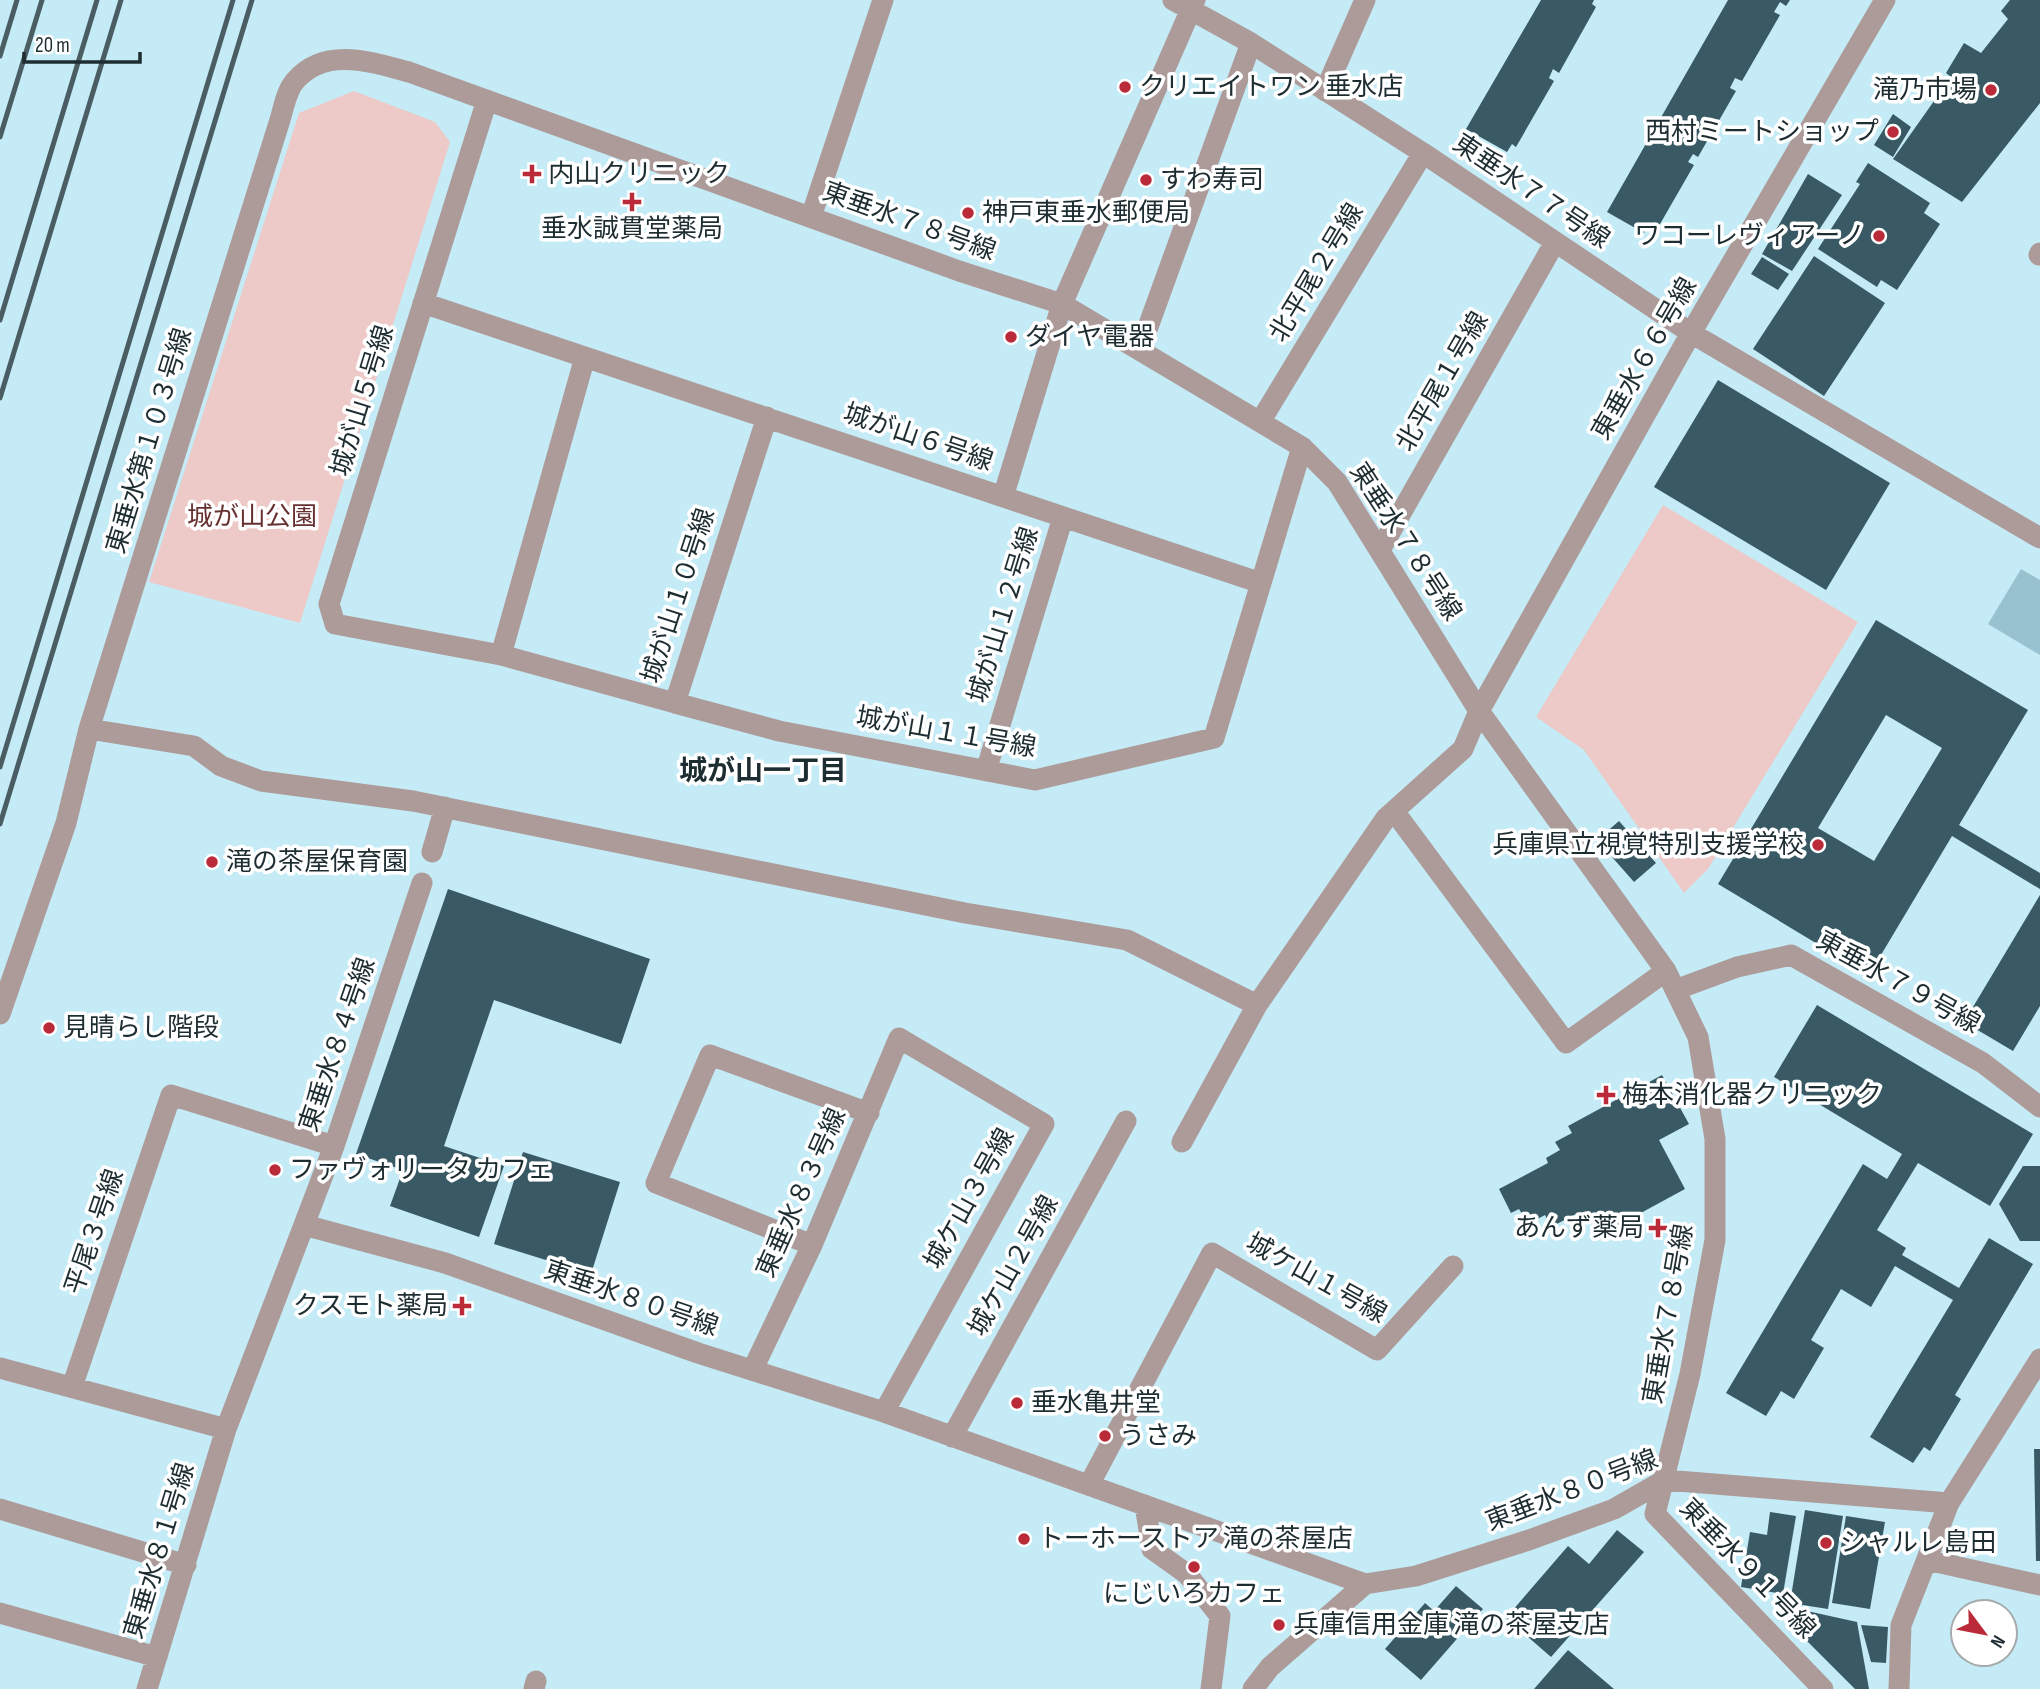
<svg xmlns="http://www.w3.org/2000/svg" width="2040" height="1689" font-family="'Sofia Sans Condensed','Noto Sans JP',sans-serif">
  <style>
    .green { fill: #edc9c7 }
    .water { fill: #98c2cf }
    .building { fill: #395a64; fill-rule: evenodd }
    .lines { fill: none; stroke-linecap: round; stroke-linejoin: round }
    .minor { stroke: #ad9b9a; stroke-width: 21 }
    .rail { stroke: #495d63; stroke-width: 5 }
    .poi-dot { fill: #ba2a39; stroke: #fff; stroke-width: 2.5 }
    .labels { text-anchor: middle; dominant-baseline: central; stroke-width: 7; stroke-linejoin: round; paint-order: stroke }
    .poi-label { font-size: 26px; fill: #1e2d31; stroke: #fff; text-anchor: start }
    .street-label { font-size: 26px; fill: #1e2d31; stroke: #fff }
    .park-label { font-size: 26px; fill: #663030; stroke: #fff }
    .neighbourhood-label { font-size: 28px; font-weight: bold; fill: #1e2d31; stroke: #fff }
  </style>
  <rect width="100%" height="100%" fill="#c5ebf6"/>
  <path class="green" d="M354 91 435 122 450 142 300 623 149 582 299 113Z
    M1663 505 1858 622 1708 869 1684 893 1584 750 1536 717Z"/>
  <path class="water" d="M2021 569 2040 580V655L1988 624Z"/>
  <path class="building" d="M1541 0H1594L1592 4 1596 7 1559 73 1553 69 1549 78 1554 81 1516 147 1512 144 1507 152 1466 129Z
    M1728 0H1790L1786 6 1780 2 1774 12 1780 15 1742 81 1735 78 1730 88 1736 91 1698 157 1693 154 1688 162 1694 165 1656 231 1648 226 1644 233 1607 212Z
    M2010 0H2040V103L1962 202 1893 159 1951 77 1946 73 1964 43 1981 53 2008 19 2001 11Z
    M1893 114 1911 127 1893 157 1874 145Z
    M1868 163 1930 203 1924 213 1940 224 1897 290 1881 280 1877 287 1818 249 1860 184 1856 182Z
    M1808 174 1842 195 1792 271 1762 254Z
    M1814 256 1885 303 1824 396 1753 349Z
    M1762 257 1789 274 1778 290 1751 274Z
    M1718 380 1890 483 1826 590 1654 487Z
    M1876 620 2028 710 1959 825 2040 873V889L1952 836 1869 975 1718 884ZM1886 715 1942 748 1874 861 1818 828Z
    M1619 821 1656 863 1634 882 1597 840Z
    M448 889 650 959 621 1044 494 1000 444 1146 504 1166 479 1237 390 1206 403 1170 356 1154Z
    M2040 895V1006L2013 1051 1964 1022Z
    M1817 1005 2033 1134 1990 1206 1918 1163 1877 1230 1906 1248 1902 1255 1959 1288 1989 1238 2033 1264 1955 1395 1961 1399 1930 1451 1924 1447 1913 1463 1870 1437 1953 1300 1895 1266 1871 1307 1841 1289 1811 1340 1824 1348 1794 1399 1781 1391 1766 1416 1726 1393 1863 1164 1887 1179 1902 1154 1774 1077Z
    M1662 1075 1689 1124 1659 1140 1685 1189 1604 1233 1596 1218 1582 1226 1576 1214 1551 1227 1545 1215 1528 1224 1519 1209 1511 1213 1499 1189 1548 1163 1546 1158 1560 1150 1555 1142 1572 1133 1568 1126Z
    M523 1152 620 1182 591 1274 494 1244Z
    M2023 1166H2040V1241H2020L1999 1204Z
    M2034 1449H2040V1561H2036Z
    M1805 1510 1843 1516 1828 1609 1790 1603Z
    M1770 1512 1796 1516 1783 1594 1741 1587 1750 1532 1767 1535Z
    M1846 1516 1885 1522 1870 1609 1832 1603Z
    M1617 1530 1644 1552 1551 1657 1506 1618 1568 1546 1589 1564Z
    M1456 1586 1483 1609 1421 1680 1385 1649 1425 1603 1434 1611Z
    M1780 1605 1857 1622 1869 1689H1855L1775 1609Z
    M1861 1625 1888 1627 1886 1663 1871 1662Z
    M1568 1650 1614 1689H1534Z"/>
  <g class="lines">
    <path class="minor" d="M1173 0 1251 43 1423 153 1691 333 2040 538
      M1325 91 1365 0
      M487 100 329 604 335 624 501 655 585 357
      M811 217 883 0
      M2039 255 2040 253
      M423 303 1261 583 1302 447
      M1140 349 1251 43
      M1260 422 1423 153
      M1003 497 1062 304 1195 0
      M1380 550 1555 242
      M501 655 675 703 767 417
      M675 703 779 731 1035 780 1214 738 1261 583
      M89 729 194 746 221 766 261 781 413 801 965 913 1127 940 1257 1005 1386 818 1463 749 1479 711 1691 333 1885 0
      M986 771 1063 517
      M1394 811 1566 1043 1666 971
      M432 852 445 807
      M1675 990 1737 967 1791 955 1983 1063 2040 1107
      M0 1014 66 823 89 729 279 123C283 111 286 91 295 81 325 46 371 62 409 72L959 271 1062 304 1302 447 1337 482 1479 711 1666 971 1698 1037 1715 1139V1240L1690 1374 1655 1514 1823 1689
      M1182 1142 1257 1005
      M304 1225 334 1146 422 883
      M812 1245 656 1183 710 1055 869 1113
      M0 1368 226 1429
      M753 1369 812 1245 899 1038 1044 1124 884 1412
      M72 1387 171 1095 334 1146
      M952 1437 1126 1121
      M1089 1485 1212 1253 1377 1350 1453 1266
      M1145 1505 1152 1549 1187 1574 1220 1616 1211 1689
      M0 1509 186 1565
      M1927 1560 2040 1585
      M0 1613 157 1657
      M147 1689 226 1429 304 1225 445 1263 698 1353 884 1412 1365 1584 1416 1576 1529 1540 1614 1509 1665 1480 1949 1503 2040 1359
      M534 1689 536 1681
      M1253 1689 1270 1667 1365 1584
      M1899 1689 1901 1625 1949 1503"/>
    <path class="rail" d="M0 56 17 0
      M0 137 42 0
      M0 320 97 0
      M0 398 121 0
      M0 767 233 0
      M0 824 252 0"/>
  </g>
  <g class="poi-dot">
    <circle cx="1125" cy="87" r="7"/>
    <circle cx="1991" cy="90" r="7"/>
    <circle cx="1893" cy="132" r="7"/>
    <path d="M528.5 163.5h7v7h7v7h-7v7h-7v-7h-7v-7h7z"/>
    <circle cx="1146" cy="180" r="7"/>
    <path d="M628.5 191.5h7v7h7v7h-7v7h-7v-7h-7v-7h7z"/>
    <circle cx="968" cy="213" r="7"/>
    <circle cx="1879" cy="236" r="7"/>
    <circle cx="1011" cy="337" r="7"/>
    <circle cx="1818" cy="845" r="7"/>
    <circle cx="212" cy="862" r="7"/>
    <circle cx="49" cy="1028" r="7"/>
    <path d="M1602.5 1084.5h7v7h7v7h-7v7h-7v-7h-7v-7h7z"/>
    <circle cx="275" cy="1170" r="7"/>
    <path d="M1654.5 1217.5h7v7h7v7h-7v7h-7v-7h-7v-7h7z"/>
    <path d="M458.5 1295.5h7v7h7v7h-7v7h-7v-7h-7v-7h7z"/>
    <circle cx="1017" cy="1403" r="7"/>
    <circle cx="1105" cy="1436" r="7"/>
    <circle cx="1024" cy="1539" r="7"/>
    <circle cx="1826" cy="1543" r="7"/>
    <circle cx="1194" cy="1567" r="7"/>
    <circle cx="1279" cy="1625" r="7"/>
  </g>
  <g class="labels">
    <g class="poi-label">
      <text x="1139" y="87">クリエイトワン 垂水店</text>
      <text x="1977" y="90" text-anchor="end">滝乃市場</text>
      <text x="1879" y="132" text-anchor="end">西村ミートショップ</text>
      <text x="548" y="174">内山クリニック</text>
      <text x="1160" y="180">すわ寿司</text>
      <text x="982" y="213">神戸東垂水郵便局</text>
      <text x="632" y="229" text-anchor="middle">垂水誠貫堂薬局</text>
      <text x="1865" y="236" text-anchor="end">ワコーレヴィアーノ</text>
      <text x="1025" y="337">ダイヤ電器</text>
      <text x="1804" y="845" text-anchor="end">兵庫県立視覚特別支援学校</text>
      <text x="226" y="862">滝の茶屋保育園</text>
      <text x="63" y="1028">見晴らし階段</text>
      <text x="1622" y="1095">梅本消化器クリニック</text>
      <text x="289" y="1170">ファヴォリータ カフェ</text>
      <text x="1644" y="1228" text-anchor="end">あんず薬局</text>
      <text x="448" y="1306" text-anchor="end">クスモト薬局</text>
      <text x="1031" y="1403">垂水亀井堂</text>
      <text x="1119" y="1436">うさみ</text>
      <text x="1038" y="1539">トーホーストア 滝の茶屋店</text>
      <text x="1840" y="1543">シャルレ島田</text>
      <text x="1194" y="1594" text-anchor="middle">にじいろカフェ</text>
      <text x="1293" y="1625">兵庫信用金庫 滝の茶屋支店</text>
    </g>
    <g class="street-label">
      <text transform="translate(1531 192) rotate(34)">東垂水７７号線</text>
      <text transform="translate(909 222) rotate(20)">東垂水７８号線</text>
      <text transform="translate(1317 273) rotate(-59)">北平尾２号線</text>
      <text transform="translate(1645 359) rotate(-60)">東垂水６６号線</text>
      <text transform="translate(1443 382) rotate(-60)">北平尾１号線</text>
      <text transform="translate(363 401) rotate(-73)">城が山５号線</text>
      <text transform="translate(918 438) rotate(19)">城が山６号線</text>
      <text transform="translate(150 441) rotate(-73)">東垂水第１０３号線</text>
      <text transform="translate(1405 542) rotate(57)">東垂水７８号線</text>
      <text transform="translate(679 596) rotate(-72)">城が山１０号線</text>
      <text transform="translate(1004 615) rotate(-73)">城が山１２号線</text>
      <text transform="translate(946 733) rotate(10)">城が山１１号線</text>
      <text transform="translate(1898 983) rotate(29)">東垂水７９号線</text>
      <text transform="translate(338 1045) rotate(-71)">東垂水８４号線</text>
      <text transform="translate(802 1193) rotate(-66)">東垂水８３号線</text>
      <text transform="translate(970 1199) rotate(-61)">城ケ山３号線</text>
      <text transform="translate(95 1232) rotate(-71)">平尾３号線</text>
      <text transform="translate(1014 1266) rotate(-61)">城ケ山２号線</text>
      <text transform="translate(1316 1279) rotate(29)">城ケ山１号線</text>
      <text transform="translate(631 1299) rotate(19)">東垂水８０号線</text>
      <text transform="translate(1669 1314) rotate(-80)">東垂水７８号線</text>
      <text transform="translate(1572 1491) rotate(-21)">東垂水８０号線</text>
      <text transform="translate(160 1551) rotate(-73)">東垂水８１号線</text>
      <text transform="translate(1747 1569) rotate(46)">東垂水９１号線</text>
    </g>
    <g class="park-label">
      <text x="252" y="517">城が山公園</text>
    </g>
    <g class="neighbourhood-label">
      <text x="763" y="771">城が山一丁目</text>
    </g>
  </g>
  <g transform="translate(1984 1633) rotate(122)"><circle r="33" fill="#ffffff" stroke="#a5abad" stroke-width="2"/>
  <path d="M0-5L12 26L0 18L-12 26Z" fill="#ba2a39"/>
  <text y="-10" font-size="19" font-weight="bold" text-anchor="middle" fill="#1e2d31">N</text>
  </g>
  <path d="M24 52v10h116v-10" fill="none" stroke="#1e2d31" stroke-width="3.5"/>
  <text x="35" y="52" font-size="21" fill="#1e2d31" stroke="#ffffff" stroke-width="5" paint-order="stroke">20 m</text>
</svg>
